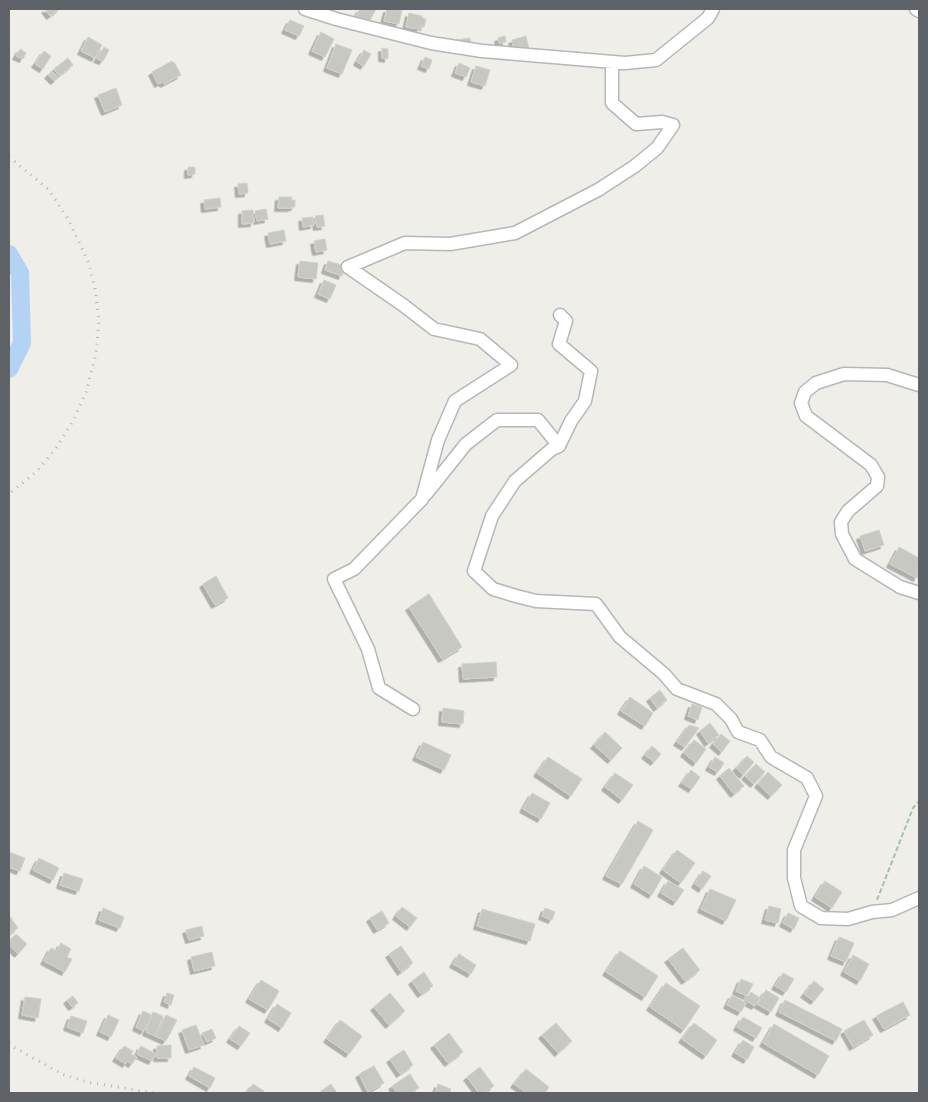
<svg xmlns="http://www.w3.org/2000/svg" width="928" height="1102" font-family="Manrope,sans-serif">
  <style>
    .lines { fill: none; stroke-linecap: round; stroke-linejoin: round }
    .river { stroke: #b3d2f4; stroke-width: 18 }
    .building { fill: #c8c8c3; stroke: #d3d1c7; filter: url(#shadow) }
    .minor-casing { stroke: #b5b7bb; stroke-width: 15 }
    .path { stroke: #a2c3ae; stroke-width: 2; stroke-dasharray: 5 2.5; stroke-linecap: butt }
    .minor { stroke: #fff; stroke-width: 12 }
    .rail { stroke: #b5b6b6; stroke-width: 3; stroke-dasharray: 1 6; stroke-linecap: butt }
  </style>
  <defs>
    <filter id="shadow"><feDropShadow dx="-3.5" dy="3.5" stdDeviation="0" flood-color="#0004"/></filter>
  </defs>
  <rect width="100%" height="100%" fill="#efeee8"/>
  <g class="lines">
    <path class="river" d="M9 254 20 273 22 343 9 369"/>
  </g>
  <path class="building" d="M45 9H60L50 16Z
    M360 9H376L369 22 356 16Z
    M387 9 402 10 399 24 384 21Z
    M409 13 422 16V18L426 19 424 27 420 26V29L406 27Z
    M290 20 304 26 299 36 285 30Z
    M321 32 334 39 325 57 312 51Z
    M505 36 506 42 499 43 498 38Z
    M526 36 529 49 515 53 512 40Z
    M88 37 102 45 95 58 81 51Z
    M470 38 471 46 457 47 456 40Z
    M336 44 352 50 342 74 327 68Z
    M104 47 109 50 103 61 97 59Z
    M382 48 388 49V59L382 58Z
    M20 49 26 53 23 59 16 56Z
    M364 50 371 54 364 66 357 62Z
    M44 51 51 56 43 69 35 64Z
    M425 57 432 60 429 69 421 66Z
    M68 58 73 65 59 76 54 69Z
    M172 61 173 63 174 62 181 75 164 84 162 82 158 84 152 72Z
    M459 63 470 68 466 77 455 73Z
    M476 66 490 70 485 86 471 82Z
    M52 71 58 78 54 81 48 75Z
    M116 88 122 105 105 112 98 95Z
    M188 167H195V174L188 175Z
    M247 183 248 193 239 194 238 184Z
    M279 197H292L291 200H295V207H291L292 208H278Z
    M220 198 221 207 205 209 204 200Z
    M266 209 268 219 257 221 255 211Z
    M253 210 254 223 242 224V211Z
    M323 215 325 226 317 227 315 216Z
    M313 217 314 225 303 227 302 218Z
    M284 230 286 241 270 244 268 233Z
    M325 239 327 250 316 252 314 241Z
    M300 261 318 263 316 279 298 277Z
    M328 261 345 266 342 276 325 270Z
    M324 280 336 285 330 299 318 294Z
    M879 530 884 545 865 551 860 536Z
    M899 547 919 558V572L917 578 890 564Z
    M216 576 228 598 215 605 203 584Z
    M429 594 462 647 442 659 409 607Z
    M496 662 497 677 463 679 462 664Z
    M660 690 667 700 657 708 650 698Z
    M630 697 653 713 645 726 621 711Z
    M692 704 702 707 698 720 688 716Z
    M443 708 464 711 463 724 442 722Z
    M710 723 719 735 708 743 700 731Z
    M689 725 699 728 685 747 677 742Z
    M605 732 622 748 611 760 594 745Z
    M721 734 730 741 722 752 713 744Z
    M694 740 706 749 696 763 684 753Z
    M423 742 451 755 444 770 416 757Z
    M652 746 661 754 654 762 645 755Z
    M747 756 754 762 743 775 736 768Z
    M548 757 582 779 571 796 537 773Z
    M715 757 724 763 718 772 709 767Z
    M756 764 765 772 754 784 745 776Z
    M729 768 744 786 734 794 720 776Z
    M691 770 700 777 692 789 682 783Z
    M768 772 782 785 771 796 758 784Z
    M615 773 633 785 622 800 605 787Z
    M532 793 550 803 541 819 523 809Z
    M638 821 653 830 622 884 606 876Z
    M677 850 695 863 681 883 663 870Z
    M9 852 25 858 20 871 9 867Z
    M39 858 59 868 53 880 33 870Z
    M644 866 662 877 652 895 634 884Z
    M703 871 711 876 702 889 695 884Z
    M64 873 83 879 79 891 60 885Z
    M668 881 684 890 676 902 661 893Z
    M825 881 842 892 832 908 815 897Z
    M710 889 736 900 726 921 701 909Z
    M769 906 781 909 778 923 765 920Z
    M402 907 417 918 410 927 396 916Z
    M103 908 124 917 120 928 99 920Z
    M545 908 555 912 552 920 542 916Z
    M482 909 535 924 530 941 477 926Z
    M382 911 389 923 377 930 370 918Z
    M788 913 799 918 794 929 783 923Z
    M9 915 18 928 9 935Z
    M202 926 204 936 189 940 186 930Z
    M16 934 27 944 18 954 9 945V941Z
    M839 937 854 943 846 962 831 956Z
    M61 943 71 949 67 957 72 959 65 972 44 961 51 948 57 951Z
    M401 946 413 963 401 972 389 954Z
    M683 948 700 970 685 981 668 959Z
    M620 951 658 976 645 997 606 972Z
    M212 952 215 966 194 971 191 957Z
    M459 954 476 965 471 974 453 964Z
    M853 955 869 964 860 981 844 972Z
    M424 972 433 986 421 994 412 981Z
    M783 973 794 979 786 992 775 986Z
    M741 979 753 984 747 996 736 991Z
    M261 980 279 991 268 1010 249 999Z
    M814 981 824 989 814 1001 804 994Z
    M666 983 700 1006 684 1030 650 1007Z
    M766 990 779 998 771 1012 757 1004Z
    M751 992 760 998 755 1006 746 1001Z
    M167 993 174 995 171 1005 164 1002Z
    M390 993 405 1011 389 1025 374 1007Z
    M732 995 746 1003 741 1012 727 1005Z
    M73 996 78 1003 72 1007 67 1000Z
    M25 997 41 999 38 1018 22 1015Z
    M785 1000 842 1029 836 1041 779 1012Z
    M903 1002 910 1015 884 1029 876 1016Z
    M277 1004 291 1013 282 1028 268 1019Z
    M143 1011 152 1015 144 1031 136 1027Z
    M153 1012 163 1016 155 1036 146 1032Z
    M108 1015 119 1020 111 1037 100 1032Z
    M166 1015 177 1020 166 1041 155 1036Z
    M71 1016 87 1021 83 1033 67 1027Z
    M743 1017 762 1028 756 1038 737 1027Z
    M340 1020 362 1036 349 1054 327 1039Z
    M864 1020 873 1035 853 1047 844 1031Z
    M556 1023 572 1041 558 1053 542 1035Z
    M694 1023 717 1040 706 1056 682 1039Z
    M774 1024 829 1056 818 1075 763 1043Z
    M196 1025 204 1045 189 1050 182 1030Z
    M239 1026 250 1033 241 1046 230 1039Z
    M212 1029 216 1038 207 1042 202 1033Z
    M449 1033 463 1052 448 1063 434 1045Z
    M743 1040 754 1047 747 1060 735 1053Z
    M171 1045V1058H157V1046Z
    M124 1046 133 1051 131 1054 137 1057 132 1064 127 1061 126 1064 116 1058Z
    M141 1046 156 1054 152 1061 137 1054Z
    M404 1050 413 1065 400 1074 390 1059Z
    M374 1066 384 1083 368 1092 359 1074Z
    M194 1067 215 1078 210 1088 189 1076Z
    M480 1067 494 1086 483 1093H479L467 1077Z
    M526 1069 549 1087 545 1093H527L514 1084Z
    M410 1074 419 1088 411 1093H397L392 1086Z
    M253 1084 264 1091 262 1093H246Z
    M331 1084 337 1093H323L321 1091Z
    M438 1084 451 1089 450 1093H435Z"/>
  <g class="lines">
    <defs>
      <path id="minor" d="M305 9 336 19 431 43 482 51 625 63 656 60 708 18 713 9
        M916 9 919 11
        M919 385 887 375 844 374 816 383 805 392 801 403 806 416 871 465 878 477 877 486 848 511 841 522 842 534 855 559 900 587 919 593
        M559 446 571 421 585 401 591 371 559 344 566 321 560 315
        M426 494 466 444 497 420H538L559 446 552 449 515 481 492 516 474 571 493 589 516 596 536 601 596 604 620 637 664 674 677 689 716 704 731 719 738 732 760 740 771 757 807 778 816 796 794 850V878L801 906 821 918 848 919 872 912 892 910 919 898
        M413 709 379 688 368 649 334 579 354 569 422 499 438 440 455 401 511 365 480 339 434 329 403 305 348 267 405 243 450 244 515 233 598 190 635 166 657 148 673 125 662 122 636 124 612 103V62"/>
    </defs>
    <use href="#minor" class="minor-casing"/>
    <path class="path" d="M877 900 913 808 919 801"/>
    <use href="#minor" class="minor"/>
    <path class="rail" d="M9 157 48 189 68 219 88 261 95 288 99 320 96 354 86 392 74 419 57 447 36 472 9 494
      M9 1043 15 1048 62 1074 87 1082 154 1093"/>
  </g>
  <rect width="928" height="1102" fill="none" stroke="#5f6266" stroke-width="20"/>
</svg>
